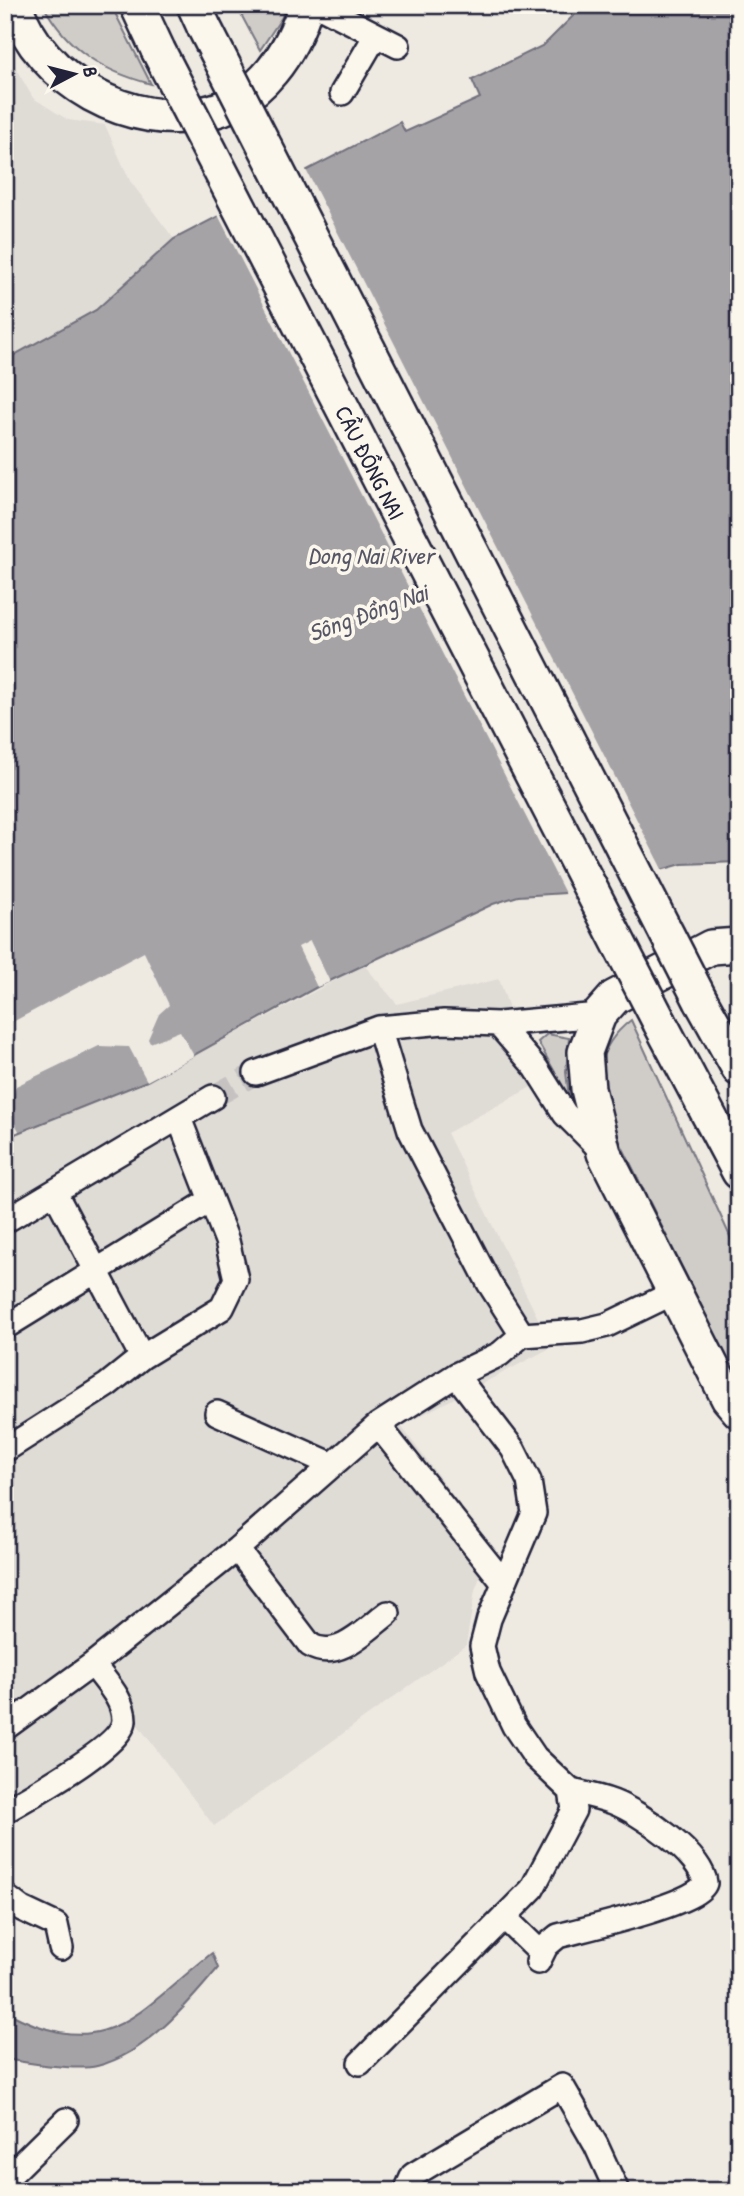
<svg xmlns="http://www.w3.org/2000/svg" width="744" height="2196" font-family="'Patrick Hand',sans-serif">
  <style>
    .built { fill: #dfdbd5 }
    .green { fill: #d0cdc9; stroke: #797882; stroke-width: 2 }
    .water { fill: #a6a3a7; stroke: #716f7c; stroke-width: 2 }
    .pier { fill: #eeeae2 }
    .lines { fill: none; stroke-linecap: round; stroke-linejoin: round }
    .minor-tunnel { stroke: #c5c2c1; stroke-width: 23; stroke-dasharray: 23 11; stroke-linecap: butt }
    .minor-casing { stroke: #22223b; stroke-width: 28 }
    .highway-casing { stroke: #22223b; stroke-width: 38 }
    .minor { stroke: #fbf7ec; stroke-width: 23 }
    .highway { stroke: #fbf7ec; stroke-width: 33 }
    .highway-bridge-casing { stroke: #22223b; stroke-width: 38; stroke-linecap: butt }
    .highway-bridge { stroke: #fbf7ec; stroke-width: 33 }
    .labels { text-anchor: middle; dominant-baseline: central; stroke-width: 7; stroke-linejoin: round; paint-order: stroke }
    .street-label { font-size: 23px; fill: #22223b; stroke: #fbf7ec }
    .water-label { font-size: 24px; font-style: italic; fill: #575666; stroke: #fbf7ec }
  </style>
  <rect width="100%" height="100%" fill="#eeeae2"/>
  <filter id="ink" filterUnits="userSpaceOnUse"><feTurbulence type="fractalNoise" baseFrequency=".0143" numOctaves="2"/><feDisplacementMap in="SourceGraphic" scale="14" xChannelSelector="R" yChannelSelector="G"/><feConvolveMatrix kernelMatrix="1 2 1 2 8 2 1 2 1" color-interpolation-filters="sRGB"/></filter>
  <g filter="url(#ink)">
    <path class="built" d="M5 50 33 98 68 120 105 125 130 181 174 239 96 310 5 360Z
      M364 965 397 1004 499 979 535 1085 447 1133 552 1347 401 1426 491 1547 475 1590 466 1645 214 1826 135 1721 5 1812V1138L194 1056Z"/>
    <path class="green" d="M43 5H111L151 84C102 71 68 50 43 5Z
      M236 5H285L282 17 260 50Z
      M631 1020 739 1256V1382L609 1120C595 1078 595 1048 631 1020Z
      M547 1034 569 1038 566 1072 569 1097 538 1042Z"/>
    <path class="water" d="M584 5H739V862L682 864 582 892 518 896 493 904 317 987 147 1081 5 1138V360L96 310 174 239 400 122 405 132 480 98 472 80 544 45Z
      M212 1953 218 1968C188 2004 146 2054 97 2066 76 2071 28 2063 5 2059V2011C107 2066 137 2012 212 1953Z"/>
    <path class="pier" d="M305 168 664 873 583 895 567 897 217 213Z
      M310 941 330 982 317 987 298 947Z
      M144 952 169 1005 159 1014 148 1039 150 1043 180 1031 194 1056 147 1081 129 1047 99 1046 16 1086 9 1112 19 1131 5 1138V1026Z"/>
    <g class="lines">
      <path class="minor-tunnel" d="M213 1097 256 1073"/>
      <defs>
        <path id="minor" d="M318 5 398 46
          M342 93 376 35
          M498 1024 536 1068 565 1114 602 1151
          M379 1028 410 1130 489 1283 522 1335
          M256 1073 379 1028 444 1022 498 1024 599 1015
          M55 1193 142 1357
          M5 1221 213 1097
          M5 1327 211 1200
          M217 1413 331 1464
          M378 1425 503 1582
          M5 1450 107 1385 142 1357 222 1308 236 1279 227 1241 179 1118
          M237 1549 310 1645C337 1662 367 1629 388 1613
          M5 1728 93 1664 237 1549 378 1425 456 1375 500 1354 522 1335 582 1331 607 1325 673 1293
          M5 1811C28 1797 123 1746 124 1720 124 1699 104 1680 93 1664
          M5 1896 22 1909 56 1925 61 1948
          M504 1917 542 1954
          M538 1962 546 1946 558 1936C583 1929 699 1904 705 1883 702 1854 639 1812 613 1802 600 1797 585 1794 571 1791
          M360 2063 532 1889 574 1810 571 1791 535 1757 514 1726 488 1672 482 1646 489 1619 534 1513 529 1481 513 1449 456 1375
          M5 2180 66 2120
          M406 2191 413 2175 562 2086 596 2145 617 2191"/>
        <path id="highway" d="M15 5C40 81 131 132 210 112 261 99 292 52 306 5
          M137 5 158 50
          M194 5 204 27
          M739 945 711 947 615 997 599 1015 585 1052 588 1089 604 1153 728 1398 739 1411
          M701 1001 739 1069
          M660 1023 739 1172"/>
      </defs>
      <use href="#minor" class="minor-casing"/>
      <use href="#highway" class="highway-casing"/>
      <use href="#minor" class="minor"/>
      <use href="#highway" class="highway"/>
      <defs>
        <g id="highway-bridge">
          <path d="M204 27 701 1001"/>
          <path id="s1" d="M158 50 660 1023"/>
        </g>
      </defs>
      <use href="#highway-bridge" class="highway-bridge-casing"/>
      <use href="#highway-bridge" class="highway-bridge"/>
    </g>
  </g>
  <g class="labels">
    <g class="street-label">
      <text stroke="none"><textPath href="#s1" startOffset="464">CẦU ĐỒNG NAI</textPath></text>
    </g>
    <g class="water-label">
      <text x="371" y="555">Dong Nai River</text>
      <text transform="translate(368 612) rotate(-20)">Sông Đồng Nai</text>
    </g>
  </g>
  <rect width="744" height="2196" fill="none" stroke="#fbf7ec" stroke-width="28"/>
  <rect x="14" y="14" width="716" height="2168" fill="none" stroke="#22223b" stroke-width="2.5" filter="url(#ink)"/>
  <g transform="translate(74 74) rotate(83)" stroke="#fbf7ec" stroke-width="5" paint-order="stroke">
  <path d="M0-5L12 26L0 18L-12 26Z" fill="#22223b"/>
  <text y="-10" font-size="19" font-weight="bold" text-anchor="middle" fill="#22223b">B</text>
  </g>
</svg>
